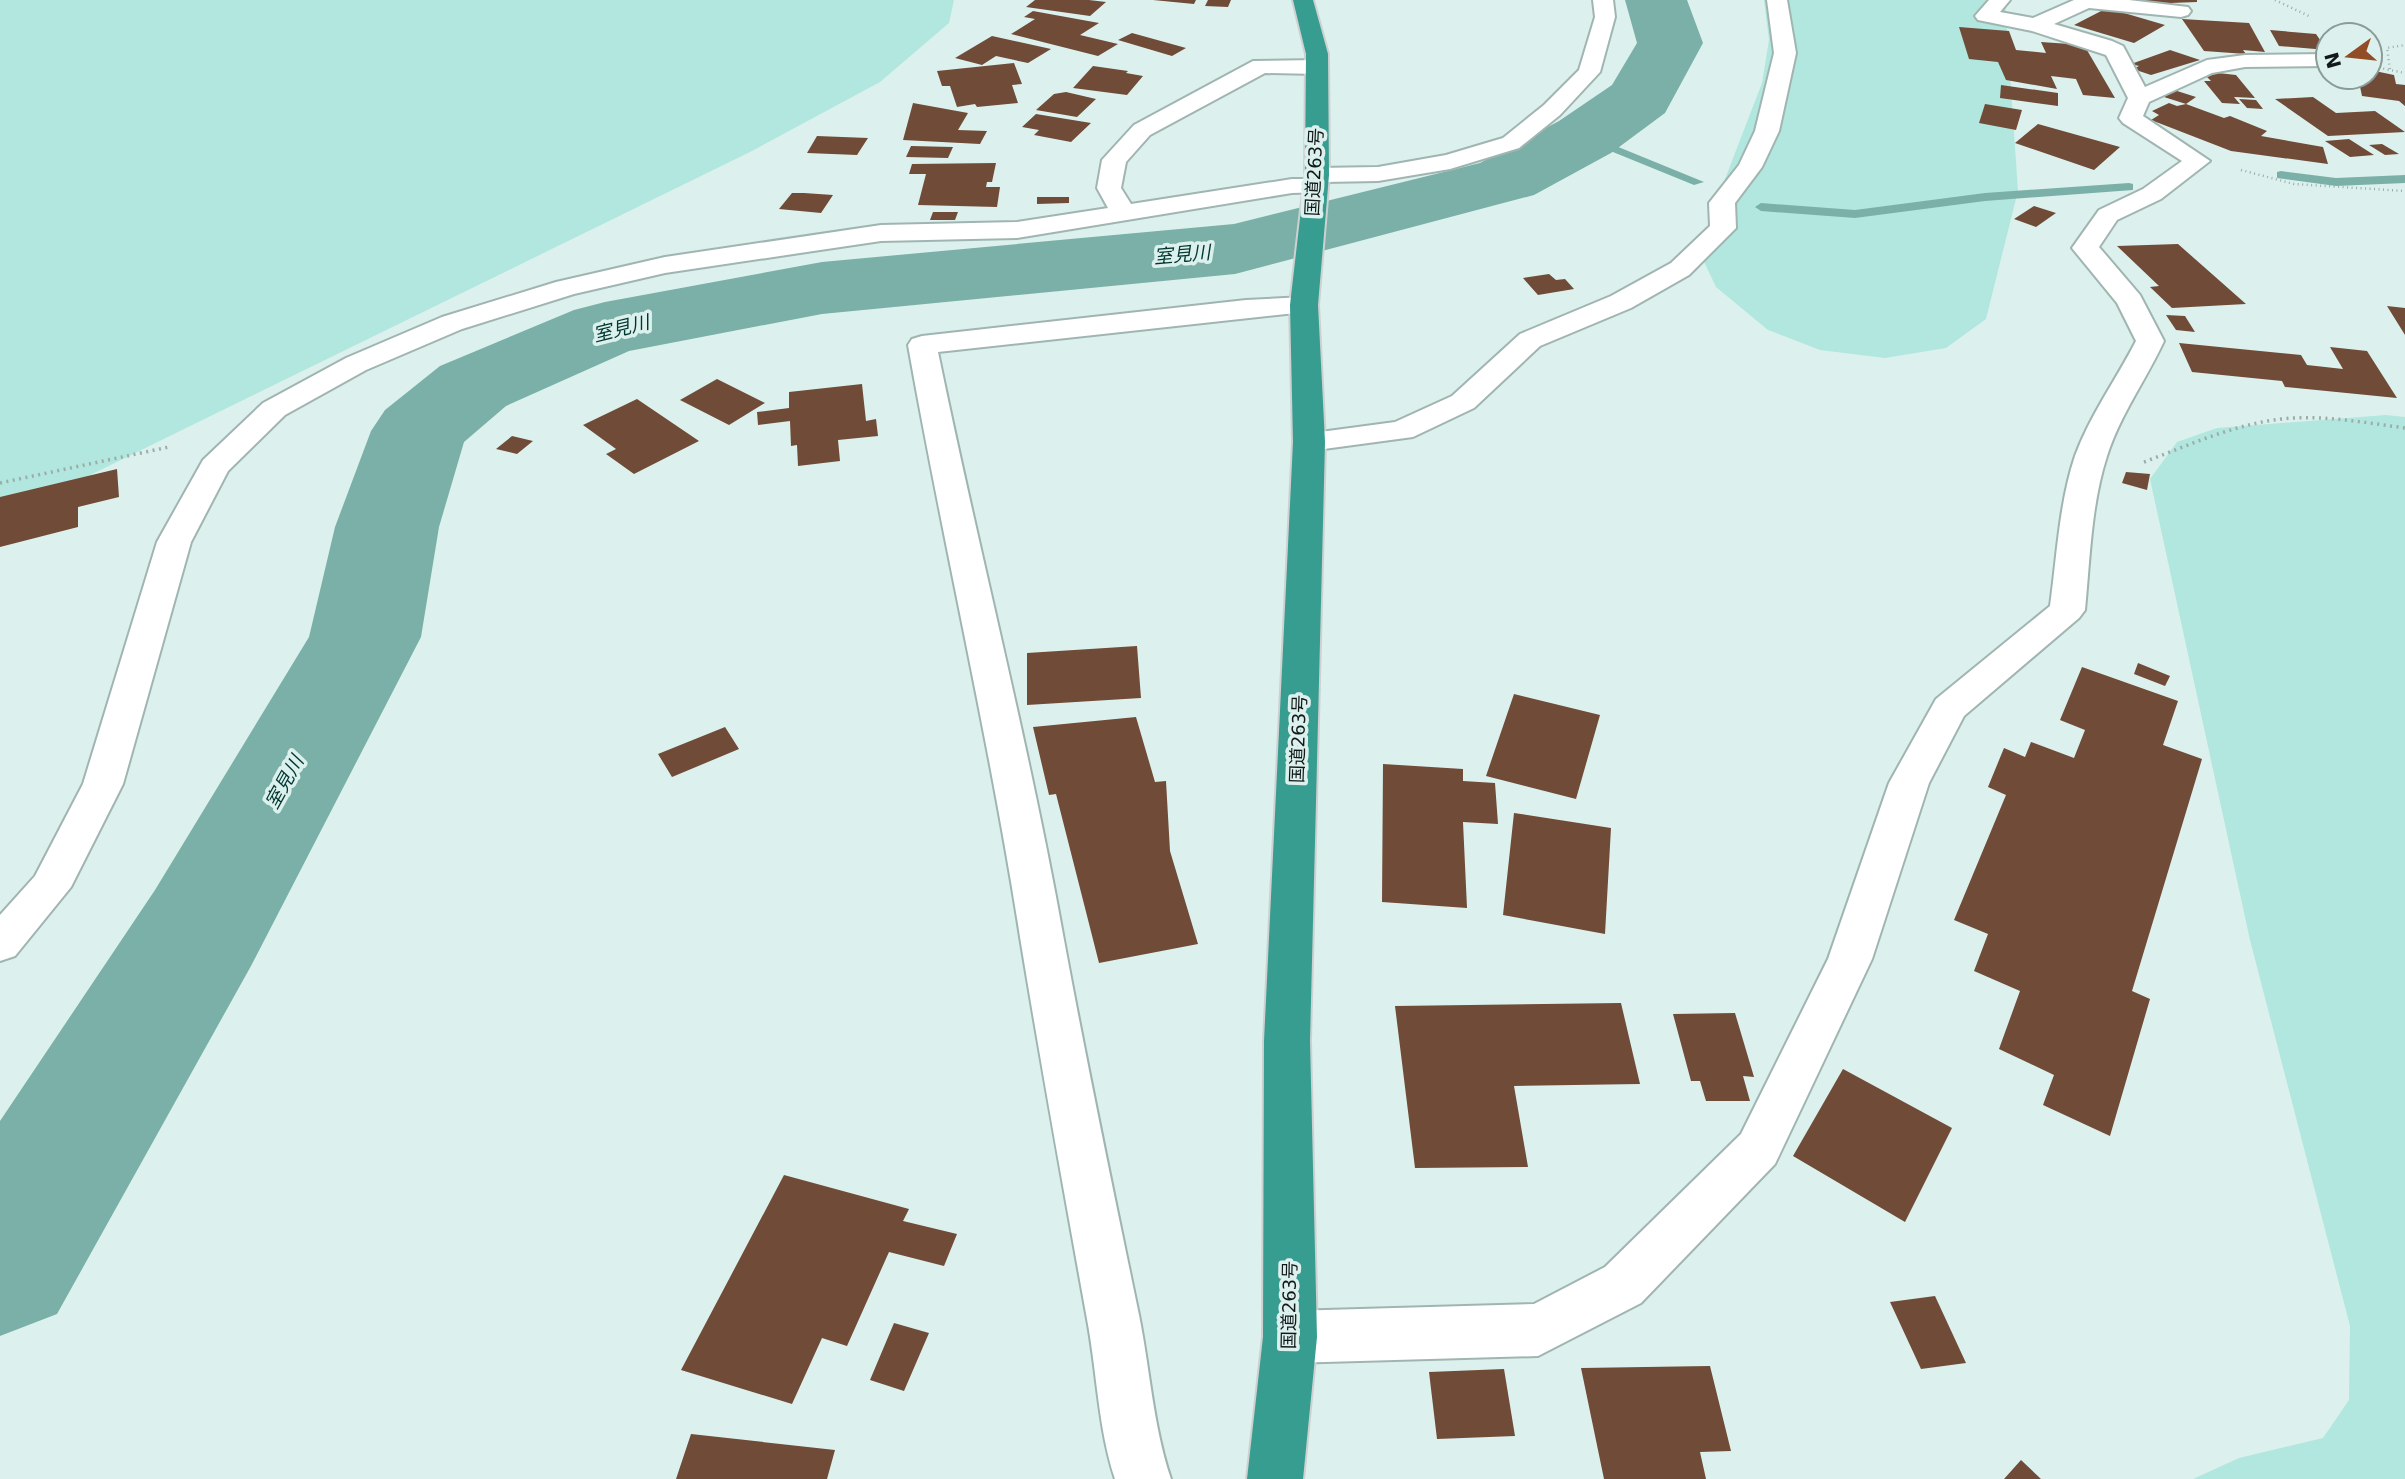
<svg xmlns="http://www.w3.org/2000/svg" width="2405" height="1479" font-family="'DejaVu Sans','Noto Sans JP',sans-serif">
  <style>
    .green { fill: #b1e7de }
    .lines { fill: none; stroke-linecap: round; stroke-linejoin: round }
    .stream { fill: #7ab0a8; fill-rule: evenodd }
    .river { fill: #7ab0a8; fill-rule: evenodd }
    .building { fill: #6f4b38 }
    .street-casing { stroke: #a0b5b1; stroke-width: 4 }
    .highway-casing { stroke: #cfd1d1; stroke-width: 4 }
    .path-far1 { stroke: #9baca9; stroke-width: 2.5; stroke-dasharray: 1 3.5; stroke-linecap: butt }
    .path { stroke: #9baca9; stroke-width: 3.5; stroke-dasharray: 2 4.5; stroke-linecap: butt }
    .street { fill: #fff; fill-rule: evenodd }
    .highway { fill: #379d91; fill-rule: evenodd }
    .labels { text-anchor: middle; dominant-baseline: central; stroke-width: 7; stroke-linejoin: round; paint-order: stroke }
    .street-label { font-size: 18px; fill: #111918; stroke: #dcf1ed }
    .water-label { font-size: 19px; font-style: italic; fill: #013631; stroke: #dcf1ed }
  </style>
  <rect width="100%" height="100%" fill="#dcf1ed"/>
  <path class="green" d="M0 0H954L949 23 880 82 752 151 78 481 0 524Z
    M1764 0H2005L2018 191 1986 319 1946 348 1885 358 1820 350 1768 330 1716 287 1698 249 1762 83 1769 40Z
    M2386 415 2405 417V1479H2193L2239 1458 2323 1438 2349 1400 2350 1326 2250 940 2150 479 2177 442 2217 428Z"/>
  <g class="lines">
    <path class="stream" d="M1581 135H1589L1704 182 1694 185 1581 139Z
      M2281 171 2336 178 2405 175V183L2336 186 2277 178V172Z
      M2129 183 2133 184V190L1985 201 1855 218 1761 211 1755 207 1761 203 1855 210 1985 193Z"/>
    <path class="river" d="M1625 0H1687L1703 43 1665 113 1611 153 1534 195 1235 274 822 314 629 351 506 406 464 442 439 527 421 637 251 966 57 1314 0 1336V1121L155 890 309 637 335 527 371 431 385 410 440 366 574 310 605 302 822 262 1234 224 1480 163 1559 121 1612 85 1637 43Z"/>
  </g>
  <path class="building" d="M1035 0H1089L1106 2 1090 16 1026 7Z
    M1153 0H1196L1194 4Z
    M1208 0H1231L1228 7 1205 6Z
    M2139 0H2197V2L2144 4Z
    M2107 8 2165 25 2134 43 2074 25Z
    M1033 11 1099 23 1080 35 1118 44 1098 56 1011 34 1035 19 1024 17Z
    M2182 19 2249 23 2265 52 2243 50 2246 54 2204 51Z
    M1959 27 2009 31 2016 50 2046 53 2041 42 2084 45 2115 98 2083 95 2076 79 2051 76 2057 89 2006 80 1998 62 1969 59Z
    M2270 30 2316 34 2327 50 2279 46Z
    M1132 33 1186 48 1172 56 1118 40Z
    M992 36 1051 49 1028 63 996 56 982 65 955 58Z
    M2170 50 2200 60 2151 75 2133 69 2139 66 2131 64Z
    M1014 63 1022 84 1012 85 1018 103 977 107 975 104 957 107 950 86H942L937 71Z
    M1093 66 1128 71 1126 73 1143 76 1127 95 1073 88Z
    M2370 70 2394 75 2396 84 2405 85V106L2399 101 2362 96 2358 77H2370Z
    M2218 73 2236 75 2255 98 2234 97 2240 104 2222 103 2204 81H2211L2207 77Z
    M2001 85 2058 93V106L2000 98Z
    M2174 90 2196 97 2186 104 2164 97Z
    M1066 92 1096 99 1077 117 1036 110 1054 94Z
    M2313 97 2336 113 2375 111 2405 132 2328 136 2275 99Z
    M2239 99 2256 100 2263 109 2247 108Z
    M913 103 968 113 958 130 987 131 980 144 903 140Z
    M2169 103 2177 106 2186 104 2224 118 2230 116 2267 131 2261 136 2323 147 2328 164 2231 151 2151 120 2159 115 2152 111Z
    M1985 104 2022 110 2016 130 1979 123Z
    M1036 114 1091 123 1071 142 1034 135 1039 130 1022 127Z
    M2038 124 2120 147 2094 170 2015 143Z
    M817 136 868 138 857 155 807 153Z
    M2349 139 2374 155 2350 157 2325 141Z
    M2382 144 2399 154 2385 155 2369 145Z
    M911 146 953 147 948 158 906 157Z
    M996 163 992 182H987L986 187H1000L997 207 918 205 926 174H909L912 164Z
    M792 193H804L833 195 821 213 779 209Z
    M1037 197H1069V203L1037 204Z
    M2034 206 2056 213 2036 227 2014 219Z
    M933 212H958L955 220H930Z
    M2178 244 2246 304 2172 308 2150 287 2159 286 2117 246Z
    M1549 274 1556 280 1565 279 1574 289 1538 295 1523 278Z
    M2387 306 2405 308V335Z
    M2166 315 2185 316 2195 332 2176 330Z
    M2179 343 2301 355 2307 365 2343 369 2330 347 2367 351 2397 398 2285 387 2282 381 2192 372Z
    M717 379 765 403 729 425 680 400Z
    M862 384 866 421 876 419 878 436 838 440 840 461 798 466 797 445 791 446 790 421 758 425 757 412 789 408V392Z
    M637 399 699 441 634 474 606 454 616 449 583 425Z
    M512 436 533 441 517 454 496 449Z
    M117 469 119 497 78 507V527L0 547V497Z
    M2126 472 2150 474 2147 490 2122 483Z
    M1137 646 1141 698 1027 705V653Z
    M2138 663 2170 676 2165 686 2134 674Z
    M2082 667 2178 701 2163 745 2202 759 2132 991 2150 999 2110 1136 2043 1105 2054 1075 1999 1049 2020 991 1974 971 1988 934 1954 920 2006 795 1988 787 2004 748 2025 757 2031 742 2074 758 2085 730 2060 720Z
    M1514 694 1600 715 1576 799 1486 776Z
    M1136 717 1155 782 1166 781 1170 851 1198 944 1099 963 1056 794 1049 795 1033 727Z
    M725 727 739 749 672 777 658 754Z
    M1383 764 1463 769V781L1495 783 1498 824 1463 822 1467 908 1382 902Z
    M1514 813 1611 828 1605 934 1503 915Z
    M1621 1003 1640 1084 1514 1086 1528 1167 1415 1168 1395 1006Z
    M1735 1013 1754 1077 1743 1076 1750 1101H1706L1700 1081H1691L1673 1014Z
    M1843 1069 1952 1128 1905 1222 1793 1156Z
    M784 1175 909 1209 903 1221 957 1234 944 1266 889 1252 847 1346 822 1338 792 1404 681 1370Z
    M1935 1296 1966 1363 1921 1369 1890 1302Z
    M894 1323 929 1333 904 1391 870 1380Z
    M1710 1366 1731 1451 1700 1452 1706 1479H1604L1581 1368Z
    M1504 1369 1515 1436 1437 1439 1429 1372Z
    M691 1434 835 1450 827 1479H676Z
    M2021 1460 2041 1479H2004Z"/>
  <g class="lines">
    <defs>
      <path id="street" d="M1593 0H1613L1615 17 1600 72 1560 115 1519 148 1450 169 1378 181 1325 182 1328 187 1325 192 1292 193 1017 238 881 241 665 273 574 294 462 329 366 370 285 415 228 471 191 542 123 784 71 887 15 956 0 961V915L35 876 83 784 157 542 203 460 263 403 346 358 442 317 556 282 665 257 881 225 1017 222 1108 208 1097 188 1102 160 1134 125 1253 61 1317 60 1328 67 1317 74 1265 73 1150 135 1126 162 1121 188 1131 204 1292 179H1308L1305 175 1308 170 1317 168 1378 167 1446 155 1503 138 1544 105 1579 70 1595 17Z
        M1767 0H1787L1796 53 1779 131 1762 167 1735 203 1736 228 1689 275 1631 308 1540 346 1474 408 1413 437 1309 451 1298 449 1293 442 1298 435 1395 422 1452 396 1520 334 1611 296 1671 263 1710 226 1709 203 1739 165 1755 131 1774 53Z
        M1989 0H2010L2000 12 2033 18 2074 0H2129L2188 7 2191 11 2188 15 2181 17 2089 8 2054 24 2112 41 2123 46 2145 87 2207 60 2245 55 2328 54V66L2245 67 2212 73 2149 102 2143 116 2210 161 2161 199 2117 220 2099 247 2140 295 2164 341C2146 380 2120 415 2107 456 2091 505 2090 559 2085 610L2079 618 1964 716 1929 783 1872 959 1775 1164 1641 1303 1538 1356 1290 1363 1271 1356 1263 1337 1271 1318 1290 1311 1534 1304 1605 1267 1741 1134 1828 959 1889 783 1936 699 2050 606C2057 556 2059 504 2075 456 2090 415 2116 380 2136 341L2117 303 2072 248 2099 210 2143 189 2182 161 2123 123 2119 118 2128 98 2106 55 2032 31 1978 20 1975 16Z
        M1304 297 1314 299 1318 305 1314 311 938 352C978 548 1029 743 1064 940 1087 1065 1113 1190 1139 1315 1150 1369 1153 1426 1171 1479H1115C1098 1428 1097 1372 1087 1319 1064 1192 1041 1065 1020 937 989 738 943 543 908 345L912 339 922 336 1246 300Z"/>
      <path id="highway" d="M1293 0H1313L1328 54 1329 175 1318 305 1325 442 1310 1041 1317 1337 1303 1479H1247L1263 1337 1264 1041 1293 442 1290 305 1305 175 1306 54Z"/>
    </defs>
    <use href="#street" class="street-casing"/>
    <use href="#highway" class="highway-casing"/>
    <path class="path-far1" d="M2275 0 2309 16
      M2370 66 2405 73
      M2390 69 2387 48 2405 45
      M2241 170 2294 184 2405 191"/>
    <path class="path" d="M2144 462C2192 444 2241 421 2293 418 2330 416 2368 423 2405 428
      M0 483 169 447"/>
    <use href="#street" class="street"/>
    <use href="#highway" class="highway"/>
  </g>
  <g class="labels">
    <g class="street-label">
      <text transform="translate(1314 172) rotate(-87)">国道263号</text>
      <text transform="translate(1298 739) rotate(-88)">国道263号</text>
      <text transform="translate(1289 1305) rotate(-89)">国道263号</text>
    </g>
    <g class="water-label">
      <text transform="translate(1182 254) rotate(-5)">室見川</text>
      <text transform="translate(621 328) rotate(-14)">室見川</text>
      <text transform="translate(284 782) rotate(-61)">室見川</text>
    </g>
  </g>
  <g transform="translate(2349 56) rotate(255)"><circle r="33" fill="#dcf1ed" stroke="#8b9b98" stroke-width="2"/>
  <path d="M0-5L12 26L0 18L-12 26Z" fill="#934d26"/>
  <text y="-10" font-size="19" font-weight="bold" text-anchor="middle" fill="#111918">N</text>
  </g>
</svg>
